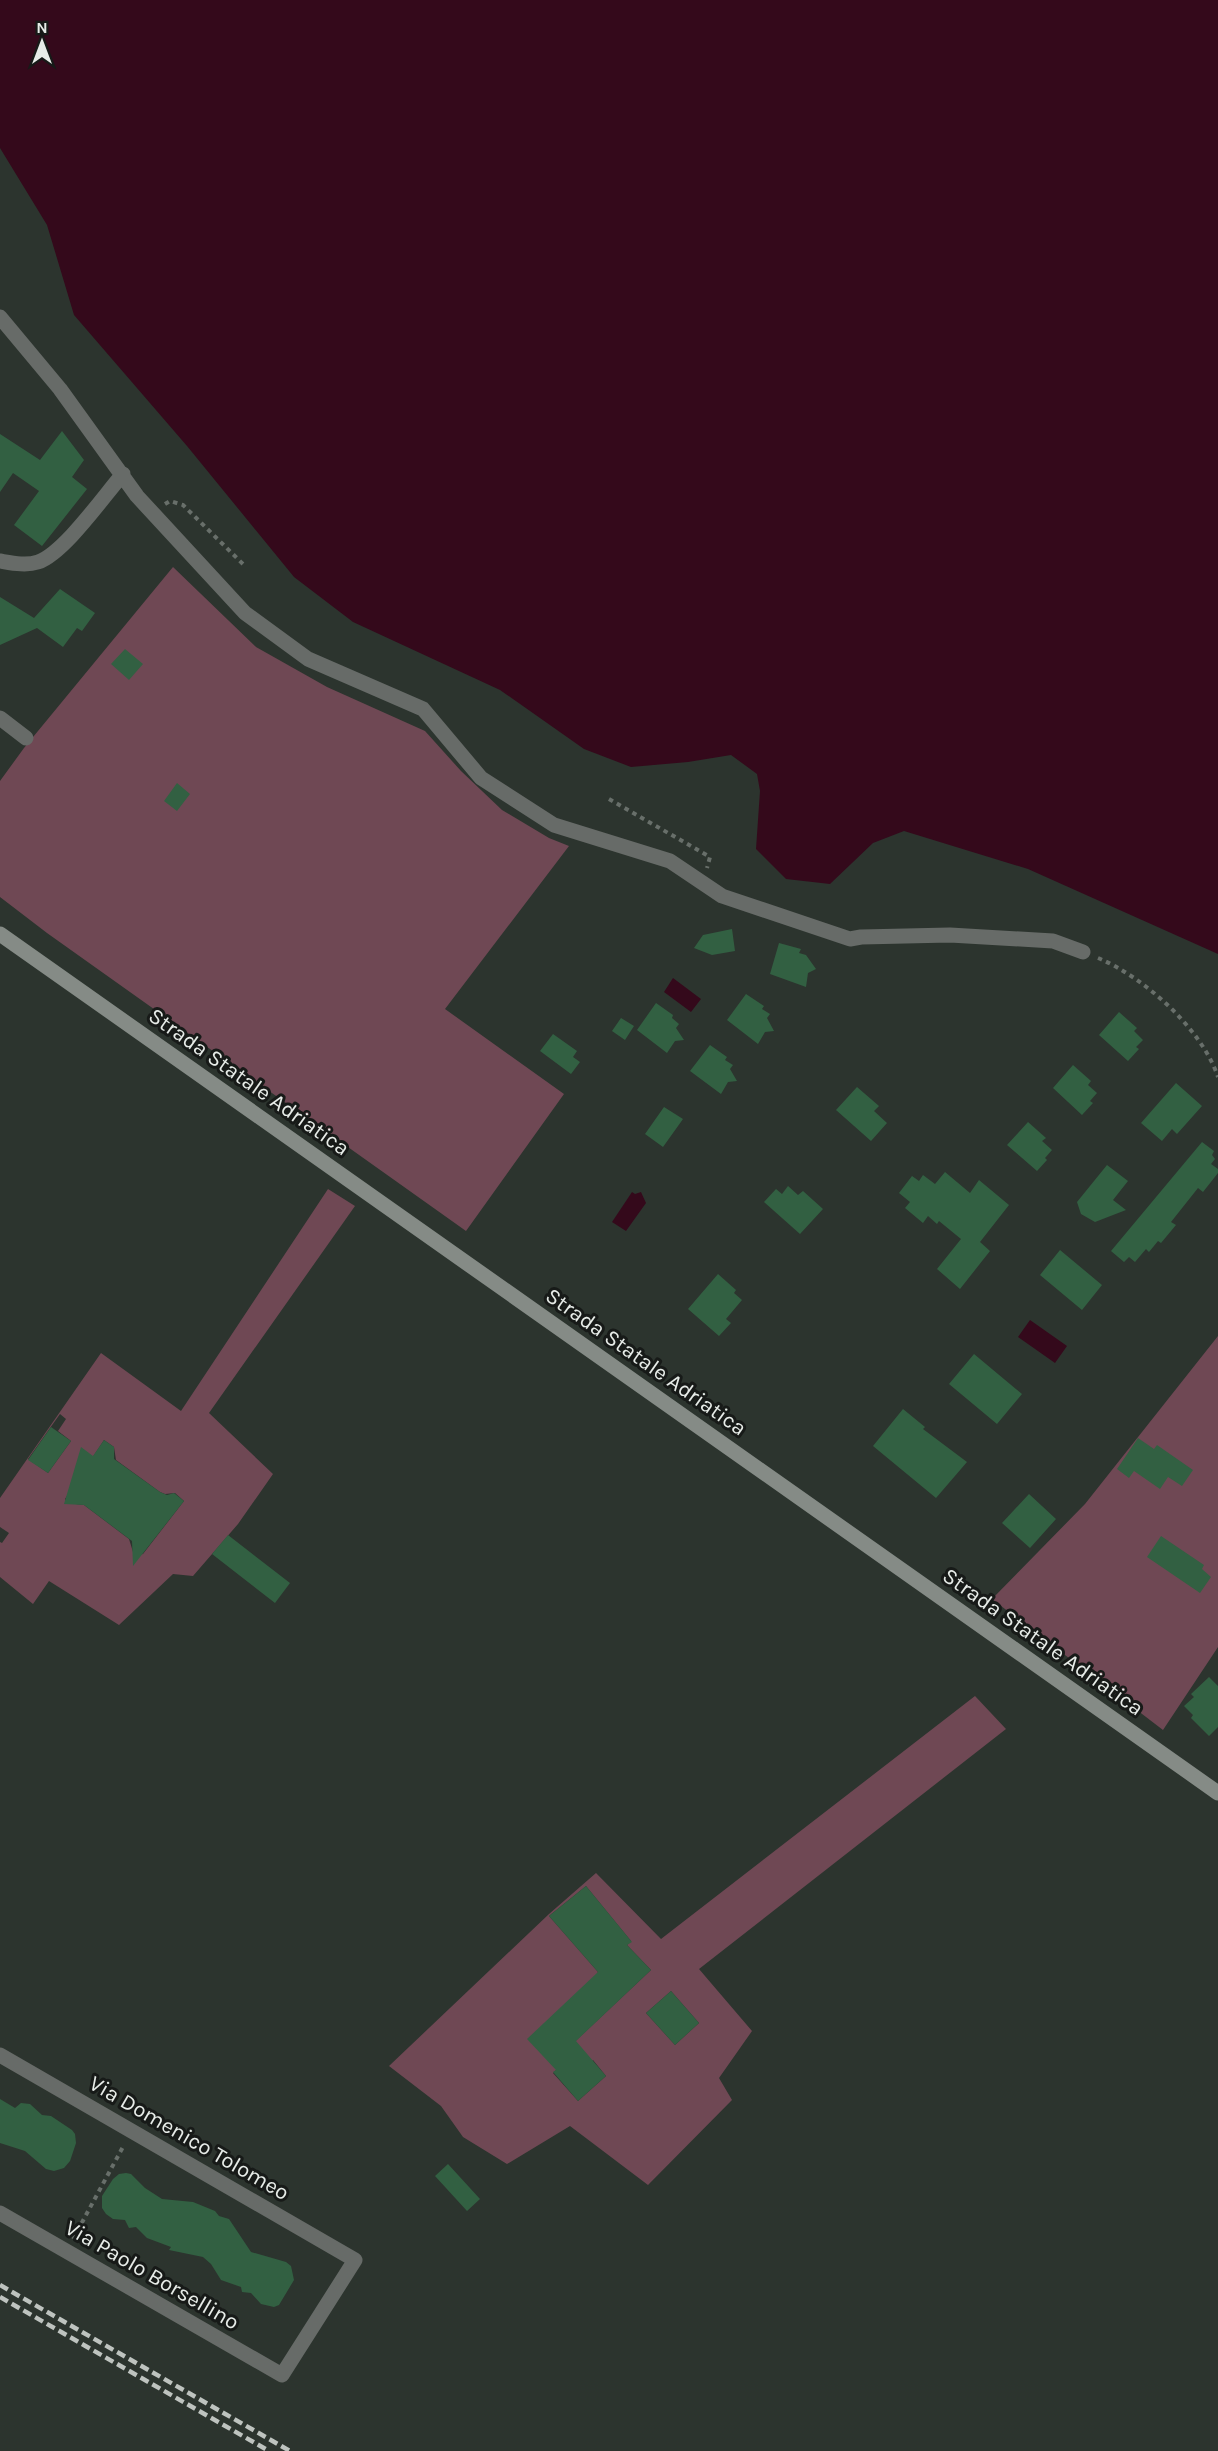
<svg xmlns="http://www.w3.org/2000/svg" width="1218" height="2451" font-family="Karla,sans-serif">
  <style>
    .green { fill: #6f4854; fill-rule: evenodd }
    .water { fill: #34091b }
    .building { fill: #326042 }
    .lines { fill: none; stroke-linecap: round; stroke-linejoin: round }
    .path { stroke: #686f6a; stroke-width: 4; stroke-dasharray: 4.5 4.5; stroke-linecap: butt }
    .street { stroke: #676b68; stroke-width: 15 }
    .secondary { stroke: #858b86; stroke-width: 15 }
    .rail { stroke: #bec3bf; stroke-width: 4.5; stroke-dasharray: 9 4.5; stroke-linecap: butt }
    .labels { text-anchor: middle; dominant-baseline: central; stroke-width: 6; stroke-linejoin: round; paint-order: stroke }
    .street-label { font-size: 22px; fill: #e7ece8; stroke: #171a18 }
  </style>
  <rect width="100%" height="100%" fill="#2c342e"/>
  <path class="green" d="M173 567 256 647 327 687 425 731 461 771 502 810 549 838 569 846 445 1009 564 1094 466 1231 47 933 0 897V781L24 748Z
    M328 1189 355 1206 209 1413 273 1474 238 1524 193 1576 173 1574 119 1625 49 1581 33 1604 0 1577V1542L2 1543 9 1533 0 1527V1498L101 1353 181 1411ZM60 1414 66 1419 58 1431 71 1441 48 1473 28 1459ZM104 1440 114 1447 116 1460 160 1492 165 1494 175 1493 184 1501 143 1554 138 1555 133 1552 129 1539 84 1505 67 1503 65 1499Z
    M1218 1336V1647L1163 1730 992 1599 1085 1504Z
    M975 1696 1006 1729 699 1969 752 2031 719 2078 732 2100 648 2185 570 2126 507 2164 463 2137 441 2106 389 2066 549 1914 596 1873 661 1939ZM586 1886 631 1941 627 1945 651 1970 551 2064 598 1972 549 1916ZM671 1991 699 2023 675 2045 646 2013ZM571 2056 583 2069 593 2060 606 2076 578 2101 553 2073Z"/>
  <path class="water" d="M0 0H1218V954L1028 869 904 831 873 843 830 884 786 879 756 849 760 791 757 774 731 755 688 762 631 767 584 749 500 690 353 622 294 577 187 446 74 315 47 225 0 148Z
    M673 978 701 999 691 1012 664 992Z
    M632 1192 635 1194 641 1192 646 1203 626 1231 612 1222Z
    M1030 1320 1067 1346 1055 1363 1018 1337Z"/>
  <path class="building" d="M62 431 84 460 72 477 87 489 42 546 14 525 39 491 13 473 0 492V434L40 460Z
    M60 589 95 613 82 631 77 628 63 647 37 628 0 645V597L34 618Z
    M125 649 143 664 129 680 111 664Z
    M177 783 190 794 177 811 164 801Z
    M732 929 735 951 712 955 694 948 703 935Z
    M779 943 801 949 799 953 806 955 816 969 808 973 806 987 770 974Z
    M746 994 764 1006 762 1009 770 1014 767 1018 774 1031 765 1032 758 1044 727 1020Z
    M656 1003 673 1015 672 1018 679 1024 676 1028 684 1040 675 1041 667 1053 637 1030Z
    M1119 1012 1137 1028 1134 1031 1143 1040 1136 1047 1139 1049 1128 1061 1099 1035Z
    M621 1018 634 1026 625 1040 612 1031Z
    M553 1034 577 1051 573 1057 580 1062 571 1074 540 1051Z
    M710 1045 727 1057 725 1060 733 1065 730 1069 737 1081 728 1082 721 1094 690 1071Z
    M1073 1065 1091 1081 1088 1085 1097 1093 1090 1101 1093 1103 1082 1115 1053 1088Z
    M1176 1083 1202 1106 1177 1134 1172 1129 1162 1141 1141 1123Z
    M857 1087 879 1106 874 1111 887 1123 871 1141 836 1110Z
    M664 1107 683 1119 663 1147 645 1134Z
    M1028 1122 1046 1138 1042 1141 1052 1150 1045 1158 1047 1160 1037 1171 1007 1145Z
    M1202 1142 1214 1151 1212 1155 1215 1159 1211 1164 1218 1169V1173L1203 1192 1198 1188 1171 1222 1176 1225 1161 1243 1158 1241 1149 1252 1146 1249 1135 1262 1129 1257 1124 1262 1111 1251Z
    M1107 1165 1128 1181 1113 1200 1126 1210 1095 1222 1081 1214 1077 1202Z
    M945 1172 970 1193 979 1180 1009 1205 980 1242 990 1251 960 1289 937 1269 961 1239 939 1221 937 1224 928 1216 923 1223 905 1208 910 1202 899 1193 912 1176 919 1181 923 1175 935 1184Z
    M788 1186 798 1195 803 1191 823 1209 800 1234 764 1202 776 1189 782 1194Z
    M1060 1250 1102 1285 1082 1310 1040 1275Z
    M718 1274 736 1290 734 1293 742 1300 726 1319 731 1323 719 1336 688 1309Z
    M974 1354 1022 1394 997 1424 949 1384Z
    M903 1409 925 1427 923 1429 967 1462 936 1498 873 1446Z
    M51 1427 71 1441 48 1473 28 1460Z
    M1138 1438 1154 1449 1157 1445 1193 1470 1182 1486 1168 1477 1160 1489 1134 1471 1129 1478 1117 1469Z
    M104 1440 114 1447V1459L160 1492 167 1495 174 1493 184 1501 133 1566 132 1541 84 1505 64 1504 81 1447 93 1456Z
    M1029 1494 1056 1519 1030 1548 1002 1523Z
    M228 1535 290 1583 275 1603 212 1554Z
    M1161 1536 1204 1565 1202 1569 1211 1577 1200 1593 1147 1557Z
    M1209 1677 1218 1686V1727L1209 1736 1191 1718 1193 1715 1184 1706 1194 1697 1191 1694Z
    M586 1886 632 1942 627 1945 651 1970 576 2041 606 2076 578 2101 553 2072 556 2070 527 2039 598 1972 549 1916Z
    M671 1991 699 2023 675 2045 646 2013Z
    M0 2099 15 2108 21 2103 30 2104 42 2115 51 2116 72 2130 75 2134 76 2143 70 2161 64 2168 54 2171 46 2169 25 2151 0 2143Z
    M448 2164 480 2199 467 2211 435 2176Z
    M126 2173 131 2174 145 2188 162 2199 193 2202 215 2211 219 2216 229 2219 251 2252 286 2262 291 2266 294 2280 279 2305 274 2307 261 2304 251 2293 242 2292 241 2287 221 2280 211 2264 203 2257 169 2250 171 2247 147 2238 136 2227 129 2228 125 2220 113 2219 106 2214 102 2208V2196L113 2179 119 2174Z"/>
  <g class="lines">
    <path class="path" d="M165 504 170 501 183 505 245 566
      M609 799 710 857 707 868
      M1098 958C1144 977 1202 1029 1218 1077
      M73 2239 124 2145"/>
    <path class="street" d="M0 317 60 389 137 496 245 613 308 659 423 709 481 778 554 825 670 861 722 896 850 939 861 937 950 935 1053 941 1083 952
      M0 561C12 563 26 566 38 562 64 553 103 497 123 474
      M0 718 26 738
      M0 2055 355 2260 282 2375 0 2213"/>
    <path class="secondary" d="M0 934 1218 1793"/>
    <path class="rail" d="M0 2285 290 2451
      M0 2297 269 2451"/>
  </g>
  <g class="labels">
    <g class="street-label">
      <text transform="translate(249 1082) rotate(35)">Strada Statale Adriatica</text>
      <text transform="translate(646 1362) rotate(35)">Strada Statale Adriatica</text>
      <text transform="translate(1043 1642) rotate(35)">Strada Statale Adriatica</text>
      <text transform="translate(189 2138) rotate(30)">Via Domenico Tolomeo</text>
      <text transform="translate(152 2275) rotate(30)">Via Paolo Borsellino</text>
    </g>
  </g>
  <g transform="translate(42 42)" stroke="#171a18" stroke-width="4.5" paint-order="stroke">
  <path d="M0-4.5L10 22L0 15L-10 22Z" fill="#e7ece8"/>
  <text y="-9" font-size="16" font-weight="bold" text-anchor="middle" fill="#e7ece8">N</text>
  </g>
</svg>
